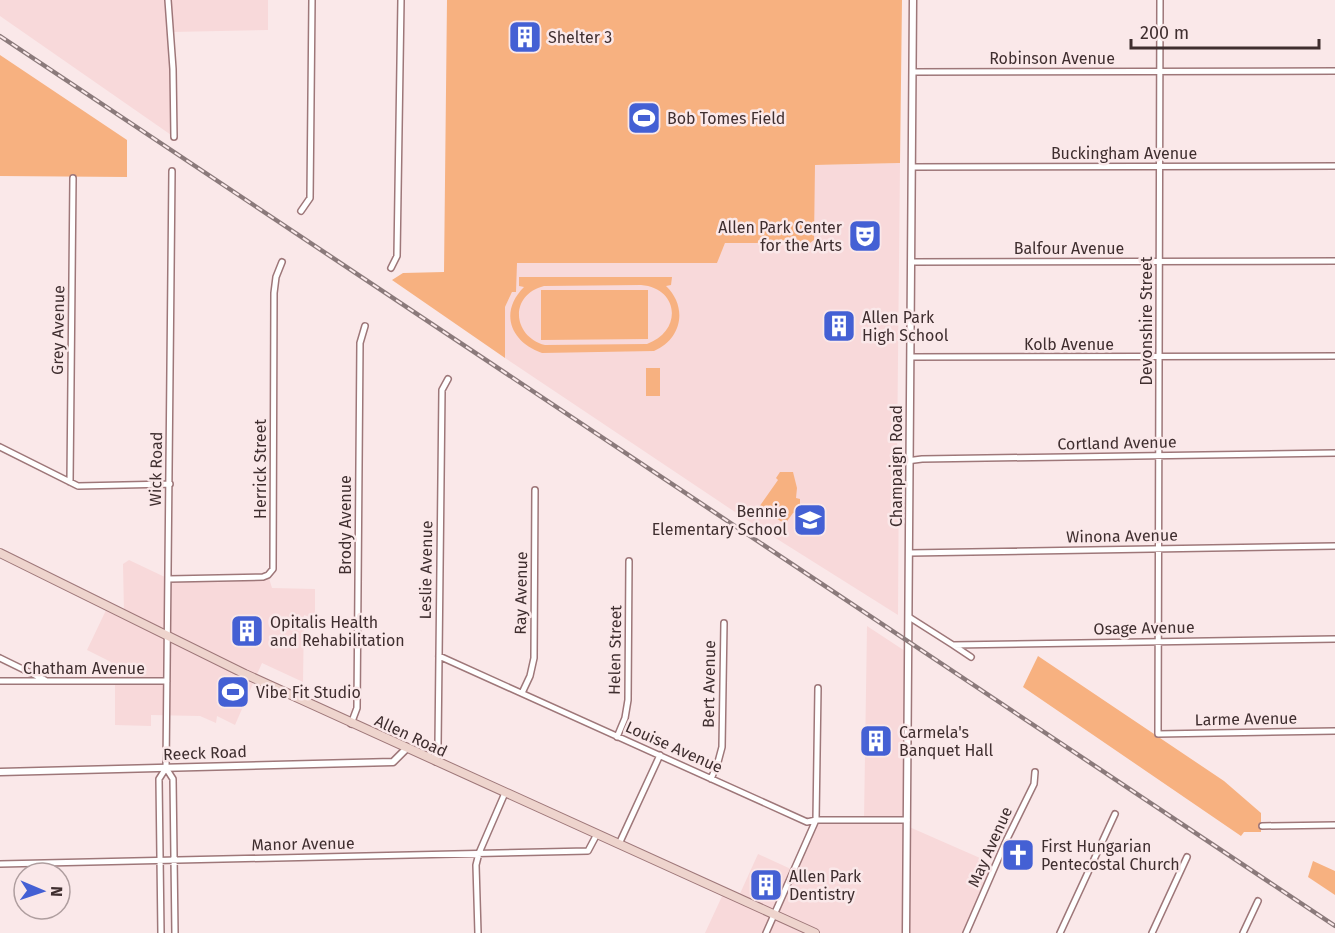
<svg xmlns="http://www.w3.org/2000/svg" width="1335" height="933" font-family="'Fira Sans',sans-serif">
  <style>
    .built { fill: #f8d9da }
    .green { fill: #f7b180; fill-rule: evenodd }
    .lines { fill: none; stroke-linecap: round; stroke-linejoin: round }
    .minor-casing { stroke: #9e7779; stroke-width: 8 }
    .tertiary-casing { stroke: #9e7779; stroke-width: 9 }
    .secondary-casing { stroke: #9e7779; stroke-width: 10 }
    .minor { stroke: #fff; stroke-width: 5 }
    .tertiary { stroke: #fff; stroke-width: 6 }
    .secondary { stroke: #eed4cd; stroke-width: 8 }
    .rail-casing { stroke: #8b7a7b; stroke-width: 4.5 }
    .rail { stroke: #fae8e9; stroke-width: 2; stroke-dasharray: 7; stroke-linecap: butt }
    .labels { text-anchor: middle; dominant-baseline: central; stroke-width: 5; stroke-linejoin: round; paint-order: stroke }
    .poi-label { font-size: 16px; fill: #3f2e2f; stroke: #fae8e9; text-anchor: start }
    .street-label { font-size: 16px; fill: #3f2e2f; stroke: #fae8e9 }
  </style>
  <rect width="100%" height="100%" fill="#fae8e9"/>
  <path class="built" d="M0 0H268V30L172 32 174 137 0 16Z
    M900 163 897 457H899L898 615 747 520 505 358V307L512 292H516V263H716L725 243H810L814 240V165Z
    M129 560 169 579 268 575 272 588 315 589V619L304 615 303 682 262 663 235 725 217 716 216 723 200 716 151 715V726L115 725V682L110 681 111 662 87 650 108 606 124 613 123 564Z
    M867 626 908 653 907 826 996 865 966 933H705L724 892 738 898 758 854 793 870 816 820H864Z"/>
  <path class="green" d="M447 0H902L900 163 815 165 814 240 810 243H725L717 263H517L516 292H512L505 307V358L392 280 403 273 444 272Z
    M0 55 127 140V177L0 176Z
    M519 277H672L671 285 666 286C688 307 682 339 654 351L542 353C510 342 499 312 524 287L519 286ZM641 285C679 288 683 331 647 344L545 345C512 336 509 295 544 286Z
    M541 290H648V339L541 340Z
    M646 368H660V396H646Z
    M780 472H793L797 488 796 498 800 499V512L793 513 785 524 759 507 778 480 776 478Z
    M1038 656 1224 781 1261 813V832H1244L1241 836 1023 687Z
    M1313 861 1335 871V895L1308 877Z"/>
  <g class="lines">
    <defs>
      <path id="minor" d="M168 0 173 69 174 137
        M1160 0 1158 734 1335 731
        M913 72 1335 71
        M912 167 1335 166
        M301 211 310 198 312 0
        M911 262 1335 261
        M391 268 397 256 401 0
        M911 357 1335 356
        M0 447 78 486 170 484
        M899 462 922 459 1335 453
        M70 482 73 178
        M909 553 1335 546
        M169 579 263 577 268 575 273 569 274 293 276 277 282 262
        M909 617 953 645 1335 639
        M953 645 971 657
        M439 656 807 822 816 820H907
        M0 658 45 680
        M0 681H167
        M522 693 530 676 534 658 535 490
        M351 724 357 708 360 343 365 326
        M617 737 625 718 628 700 629 561
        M436 762 438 745 442 390 448 379
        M166 768 173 779 175 933
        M711 779 718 762 722 747 724 623
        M1262 826 1335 825
        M619 844 660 755
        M0 864 588 851 597 834
        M161 933 159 779 166 768 172 171
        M478 933 476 865 479 853 505 793
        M766 933 816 820 818 688
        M966 933 1006 841 1034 784 1035 772
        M1060 933 1115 814
        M1152 933 1187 857
        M1243 933 1258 901"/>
      <path id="tertiary" d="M0 772 393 762 406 749
        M906 933 913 0"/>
      <path id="secondary" d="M0 553 245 674 815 933"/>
    </defs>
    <use href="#minor" class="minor-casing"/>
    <use href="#tertiary" class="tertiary-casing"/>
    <use href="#secondary" class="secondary-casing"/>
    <use href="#minor" class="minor"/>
    <use href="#tertiary" class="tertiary"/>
    <use href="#secondary" class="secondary"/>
    <defs>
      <path id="rail" d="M0 36 1335 926"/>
    </defs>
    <use href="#rail" class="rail-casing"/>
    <use href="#rail" class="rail"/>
  </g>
  <defs>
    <symbol id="building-square" viewBox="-11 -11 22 22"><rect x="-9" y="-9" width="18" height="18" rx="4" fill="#4460d4" stroke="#fae8e9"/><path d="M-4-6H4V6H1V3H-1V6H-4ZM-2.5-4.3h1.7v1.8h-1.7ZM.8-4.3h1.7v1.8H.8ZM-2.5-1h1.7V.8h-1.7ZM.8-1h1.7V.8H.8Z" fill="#fff"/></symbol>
    <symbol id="stadium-square" viewBox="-11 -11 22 22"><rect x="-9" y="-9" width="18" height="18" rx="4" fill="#4460d4" stroke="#fae8e9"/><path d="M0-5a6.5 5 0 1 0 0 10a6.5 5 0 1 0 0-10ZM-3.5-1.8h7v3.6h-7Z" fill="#fff"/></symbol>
    <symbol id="theatre-square" viewBox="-11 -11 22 22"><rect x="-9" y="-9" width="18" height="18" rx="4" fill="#4460d4" stroke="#fae8e9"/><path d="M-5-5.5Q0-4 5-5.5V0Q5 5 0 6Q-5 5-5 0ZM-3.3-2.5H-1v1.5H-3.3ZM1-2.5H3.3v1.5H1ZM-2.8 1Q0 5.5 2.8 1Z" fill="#fff"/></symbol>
    <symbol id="school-square" viewBox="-11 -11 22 22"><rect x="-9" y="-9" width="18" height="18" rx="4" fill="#4460d4" stroke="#fae8e9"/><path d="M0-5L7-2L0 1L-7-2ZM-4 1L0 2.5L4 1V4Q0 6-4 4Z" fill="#fff"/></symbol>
    <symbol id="church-square" viewBox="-11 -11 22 22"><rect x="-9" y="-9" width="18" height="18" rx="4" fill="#4460d4" stroke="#fae8e9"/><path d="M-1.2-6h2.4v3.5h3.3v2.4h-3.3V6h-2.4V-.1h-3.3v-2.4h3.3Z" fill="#fff"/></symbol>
  </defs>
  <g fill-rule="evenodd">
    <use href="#building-square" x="506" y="18" width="38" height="38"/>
    <use href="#stadium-square" x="625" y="99" width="38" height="38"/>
    <use href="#theatre-square" x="846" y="217" width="38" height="38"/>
    <use href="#building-square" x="820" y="307" width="38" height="38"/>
    <use href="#school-square" x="791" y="501" width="38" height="38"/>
    <use href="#building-square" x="228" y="612" width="38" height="38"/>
    <use href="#stadium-square" x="214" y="673" width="38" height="38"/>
    <use href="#building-square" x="857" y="722" width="38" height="38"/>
    <use href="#church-square" x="999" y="836" width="38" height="38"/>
    <use href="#building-square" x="747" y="866" width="38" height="38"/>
  </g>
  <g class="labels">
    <g class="poi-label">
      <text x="548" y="37">Shelter 3</text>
      <text x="667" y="118">Bob Tomes Field</text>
      <text x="842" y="227" text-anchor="end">Allen Park Center<tspan x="842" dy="18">for the Arts</tspan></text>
      <text x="862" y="317">Allen Park<tspan x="862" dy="18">High School</tspan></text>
      <text x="787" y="511" text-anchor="end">Bennie<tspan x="787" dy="18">Elementary School</tspan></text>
      <text x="270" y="622">Opitalis Health<tspan x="270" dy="18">and Rehabilitation</tspan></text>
      <text x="256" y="692">Vibe Fit Studio</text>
      <text x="899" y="732">Carmela's<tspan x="899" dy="18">Banquet Hall</tspan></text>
      <text x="1041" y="846">First Hungarian<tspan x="1041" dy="18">Pentecostal Church</tspan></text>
      <text x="789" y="876">Allen Park<tspan x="789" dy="18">Dentistry</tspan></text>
    </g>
    <g class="street-label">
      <text x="1052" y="58">Robinson Avenue</text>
      <text x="1124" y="153">Buckingham Avenue</text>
      <text x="1069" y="248">Balfour Avenue</text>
      <text transform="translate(1146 321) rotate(-90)">Devonshire Street</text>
      <text transform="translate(58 330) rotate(-89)">Grey Avenue</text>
      <text x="1069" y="344">Kolb Avenue</text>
      <text transform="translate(1117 443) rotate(-1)">Cortland Avenue</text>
      <text transform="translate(896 466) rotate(-90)">Champaign Road</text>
      <text transform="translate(156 469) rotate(-89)">Wick Road</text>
      <text transform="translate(260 469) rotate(-90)">Herrick Street</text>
      <text transform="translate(345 525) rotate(-90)">Brody Avenue</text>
      <text transform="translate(1122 536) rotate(-1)">Winona Avenue</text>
      <text transform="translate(426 570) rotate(-89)">Leslie Avenue</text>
      <text transform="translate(521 593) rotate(-89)">Ray Avenue</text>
      <text transform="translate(1144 628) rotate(-1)">Osage Avenue</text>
      <text transform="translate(615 650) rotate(-89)">Helen Street</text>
      <text x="84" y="668">Chatham Avenue</text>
      <text transform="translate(709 684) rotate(-89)">Bert Avenue</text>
      <text transform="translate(1246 719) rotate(-1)">Larme Avenue</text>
      <text transform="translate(411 736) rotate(25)">Allen Road</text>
      <text transform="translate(674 747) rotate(24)">Louise Avenue</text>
      <text transform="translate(205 753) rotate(-2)">Reeck Road</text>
      <text transform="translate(303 844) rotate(-1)">Manor Avenue</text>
      <text transform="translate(990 847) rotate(-66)">May Avenue</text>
    </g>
  </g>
  <g transform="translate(42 891) rotate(92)"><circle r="28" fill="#fae8e9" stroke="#af9e9f" stroke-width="1.5"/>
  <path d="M0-4.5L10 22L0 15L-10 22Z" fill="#4460d4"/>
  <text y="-9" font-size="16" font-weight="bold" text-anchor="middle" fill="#3f2e2f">N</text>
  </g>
  <path d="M1131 39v9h188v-9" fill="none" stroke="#3f2e2f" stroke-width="3"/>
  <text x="1140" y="39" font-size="18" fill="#3f2e2f" stroke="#fae8e9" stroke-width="4.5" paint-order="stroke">200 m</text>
</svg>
